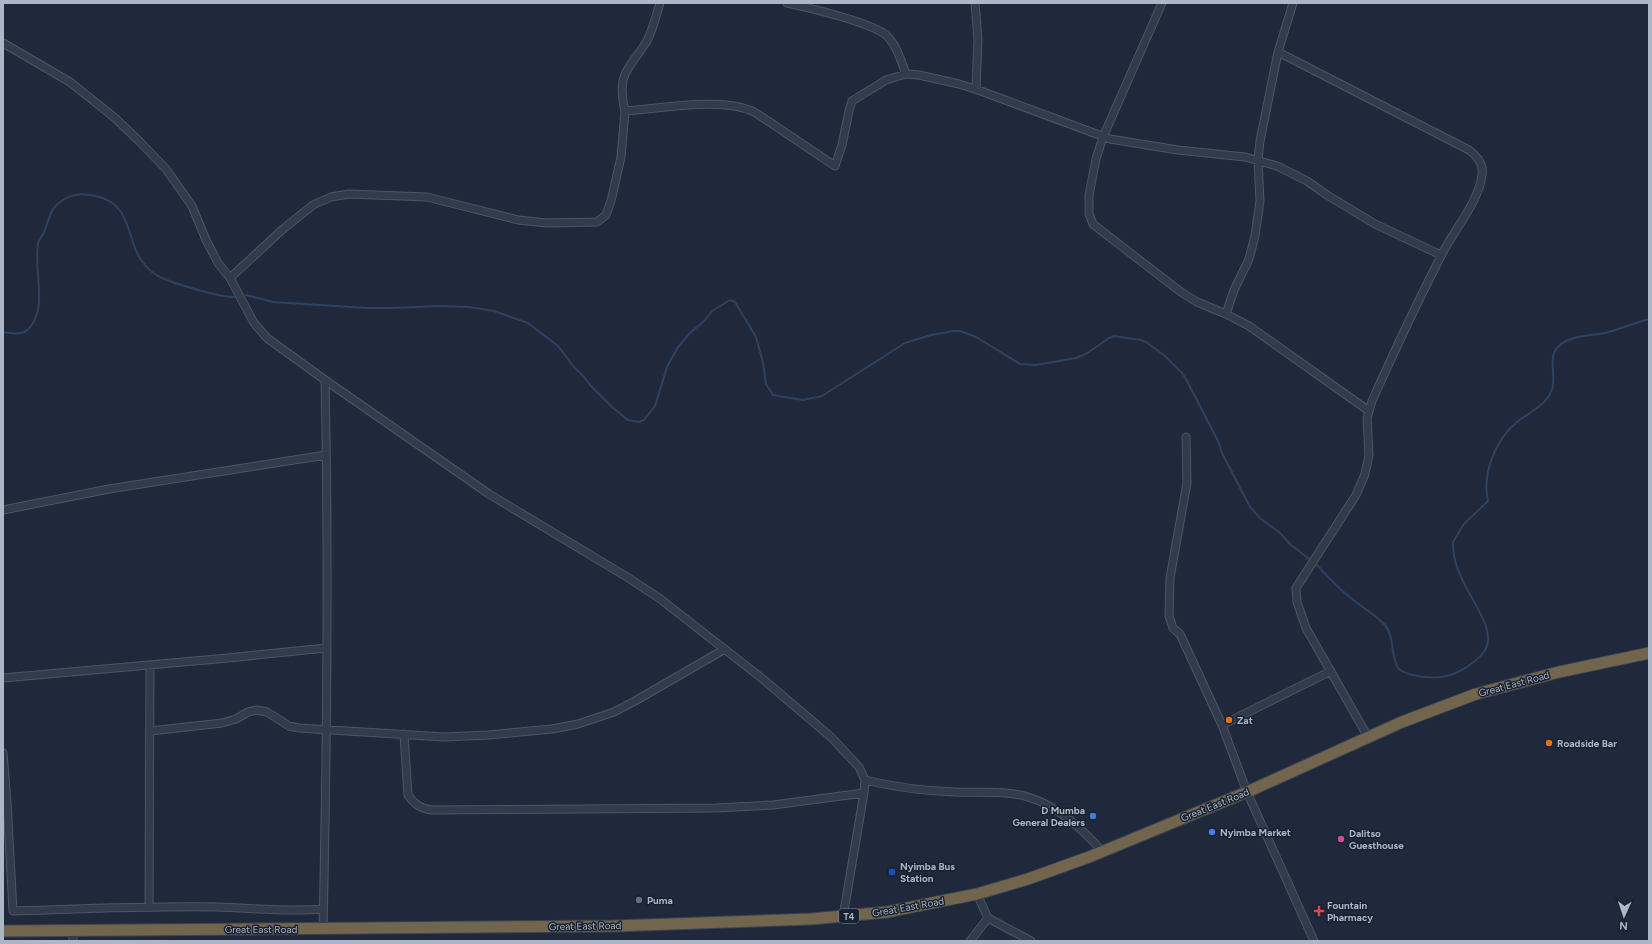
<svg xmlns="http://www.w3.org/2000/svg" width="1652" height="944" font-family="Figtree,sans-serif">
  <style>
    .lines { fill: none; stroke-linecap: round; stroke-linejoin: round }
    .stream { stroke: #2e4262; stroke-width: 2 }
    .minor-casing { stroke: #4d5665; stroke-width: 9 }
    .highway-casing { stroke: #3a4352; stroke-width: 13 }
    .minor { stroke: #323b4b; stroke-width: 7 }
    .highway { stroke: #72654e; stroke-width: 11 }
    .food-dot { fill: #e8710a; stroke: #18212f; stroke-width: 1.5 }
    .shop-dot { fill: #3f7fe0; stroke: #18212f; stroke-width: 1.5 }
    .hotel-dot { fill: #d1479c; stroke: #18212f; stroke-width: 1.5 }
    .transit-dot { fill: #1a4fb4; stroke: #18212f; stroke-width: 1.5 }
    .service-dot { fill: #5c6f8a; stroke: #18212f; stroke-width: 1.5 }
    .health-dot { fill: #e0444e; stroke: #18212f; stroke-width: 1.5 }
    .labels { text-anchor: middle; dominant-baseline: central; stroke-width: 3; stroke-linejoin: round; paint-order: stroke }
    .shield { fill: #18212f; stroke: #808999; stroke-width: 1 }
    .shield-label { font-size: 9px; font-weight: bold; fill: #adb6c7 }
    .street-label { font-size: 10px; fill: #adb6c7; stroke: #18212f }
    .poi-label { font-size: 10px; font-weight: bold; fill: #adb6c7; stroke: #18212f; text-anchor: start }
  </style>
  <rect width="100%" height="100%" fill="#1f293b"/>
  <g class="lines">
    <path class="stream" d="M246 295 273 302 366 308H392L439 306 469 307 494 311 528 323 558 346 574 367 584 377 591 386 612 407 628 420 639 422 644 420 655 406 667 367 678 347 689 334 705 320 712 311 730 300 735 302 756 337 763 363 766 384 773 395 803 400 822 396 905 343 931 335 954 331H960L976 337 1020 364 1036 365 1076 358 1086 354 1109 338 1114 336 1141 340 1146 342 1165 356 1182 373 1186 379 1218 441 1222 453 1250 507 1261 519 1279 532 1290 544 1309 559
      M3 332C8 333 16 334 21 333 33 331 39 311 39 301 40 281 35 262 38 243 39 239 42 236 44 232 50 217 50 207 66 198 76 193 85 194 96 196 136 205 124 244 146 266 149 270 153 273 158 276 171 283 222 298 236 297
      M1317 565C1328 577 1339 589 1352 599 1363 608 1376 615 1385 625 1395 637 1390 658 1399 669 1402 672 1409 674 1413 675 1438 681 1455 677 1475 661 1481 656 1488 649 1488 641 1489 629 1482 617 1477 607 1466 587 1452 566 1453 542L1464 524 1488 501C1482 474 1495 440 1517 422 1528 413 1545 406 1551 392 1558 378 1546 357 1559 346 1570 335 1591 336 1605 333 1620 329 1634 323 1649 319"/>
    <defs>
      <path id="minor" d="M787 3C809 8 872 22 887 36 897 46 901 61 906 74
        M975 3 978 40 976 89
        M1162 3 1103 137 1096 159 1089 195V214L1093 224 1103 232 1181 292 1197 302 1226 314 1249 326 1369 411
        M3 43 70 82 115 118 139 141 166 169 192 206 206 240 218 263 230 278 254 323 267 338 325 380 489 494 627 577 659 598 764 680 831 737 859 767 865 780 864 793 843 917
        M1278 52 1469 150C1477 156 1484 164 1482 175 1479 202 1453 231 1441 256 1417 303 1394 352 1372 401L1367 418 1369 455 1365 474 1356 495 1296 588 1297 602 1306 628 1368 737
        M625 111C616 72 629 70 647 41 653 29 656 16 660 3
        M230 278 283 229 313 205 331 197 349 194 427 197 518 220 547 223 597 222 606 215 611 201 621 157 625 111C661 109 724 96 756 113L835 166 842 145 849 111 852 101 886 80 906 74 919 75 959 84 978 90 1110 139 1178 150 1245 157 1277 166 1307 181 1327 195 1375 224 1441 255
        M1226 314 1234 290 1249 259 1255 236 1260 201 1258 160 1260 141 1278 52 1293 3
        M1186 437 1187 483 1170 578 1169 616 1173 628 1180 634 1222 725
        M3 510 109 489 326 455
        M3 678 228 658 326 648
        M150 731 222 723 236 719 248 712 257 710 267 712 289 726 299 728 444 737 488 735 552 729 578 724 614 712 635 701 725 649
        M404 734 408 795C414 804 420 808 431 810L716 808 773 805 864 793
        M3 753 7 802 13 911C81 909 149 906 217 907 253 908 288 912 323 909
        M865 780C894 787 925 791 955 792 978 793 1005 790 1028 797 1058 806 1082 829 1103 852
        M977 894 988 918 1031 941
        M149 907 150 665
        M323 929C327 746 329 563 325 380
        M73 931V941
        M970 941 988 918
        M1314 941 1247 792 1222 725 1331 671"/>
      <path id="highway" d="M3 931 614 926 811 919 887 912 977 894 1028 879 1089 857 1247 792 1402 722 1476 694 1559 672 1649 653"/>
    </defs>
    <use href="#minor" class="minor-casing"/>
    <use href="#highway" class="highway-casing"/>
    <use href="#minor" class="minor"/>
    <use href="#highway" class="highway"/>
  </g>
  <g class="food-dot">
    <circle cx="1229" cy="720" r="4"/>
    <circle cx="1549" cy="743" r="4"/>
  </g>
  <g class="shop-dot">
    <circle cx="1093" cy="816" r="4"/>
    <circle cx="1212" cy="832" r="4"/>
  </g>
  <circle class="hotel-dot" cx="1341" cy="839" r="4"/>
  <rect class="transit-dot" x="888" y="868" width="8" height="8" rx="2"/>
  <circle class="service-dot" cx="639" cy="900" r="4"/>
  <path class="health-dot" d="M1317 905h4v4h4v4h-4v4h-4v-4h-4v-4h4z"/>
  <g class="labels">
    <rect class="shield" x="839" y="909" width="20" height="14" rx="3"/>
    <g class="shield-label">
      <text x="849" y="916">T4</text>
    </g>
    <g class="street-label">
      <text transform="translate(1514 684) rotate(-15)">Great East Road</text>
      <text transform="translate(1215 805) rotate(-22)">Great East Road</text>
      <text transform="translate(908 907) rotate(-10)">Great East Road</text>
      <text transform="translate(585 926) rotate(-1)">Great East Road</text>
      <text x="261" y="929">Great East Road</text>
    </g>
    <g class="poi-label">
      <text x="1237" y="720">Zat</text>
      <text x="1557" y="743">Roadside Bar</text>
      <text x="1085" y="810" text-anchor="end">D Mumba<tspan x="1085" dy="12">General Dealers</tspan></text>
      <text x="1220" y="832">Nyimba Market</text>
      <text x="1349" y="833">Dalitso<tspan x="1349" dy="12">Guesthouse</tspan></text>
      <text x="900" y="866">Nyimba Bus<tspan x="900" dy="12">Station</tspan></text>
      <text x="647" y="900">Puma</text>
      <text x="1327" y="905">Fountain<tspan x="1327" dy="12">Pharmacy</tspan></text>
    </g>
  </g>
  <rect width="1652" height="944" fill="none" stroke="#adb6c7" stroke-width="8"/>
  <g transform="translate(1624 916) rotate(183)" stroke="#18212f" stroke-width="3" paint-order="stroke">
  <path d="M0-3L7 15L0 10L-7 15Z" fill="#adb6c7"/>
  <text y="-6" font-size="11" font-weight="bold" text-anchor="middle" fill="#adb6c7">N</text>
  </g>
</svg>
